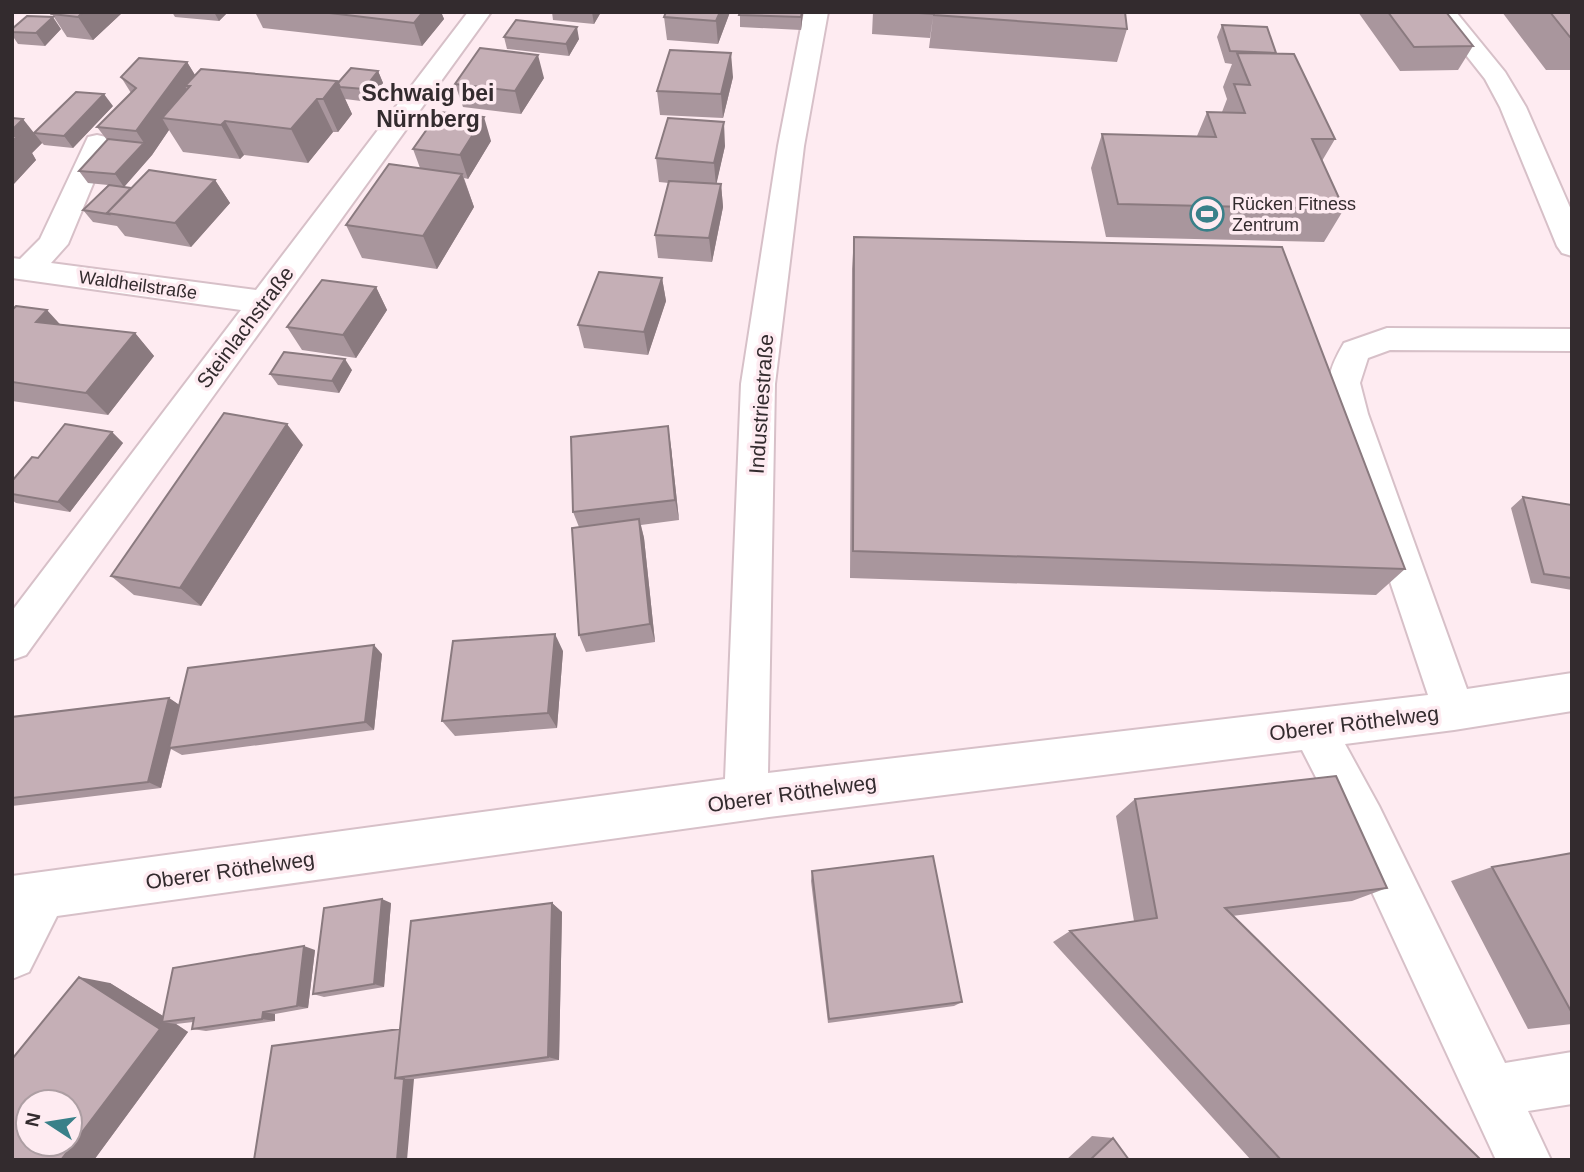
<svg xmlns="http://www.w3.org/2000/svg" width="1584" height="1172" font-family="Arial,sans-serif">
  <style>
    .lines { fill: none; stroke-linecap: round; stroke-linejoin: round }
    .minor-casing { stroke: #d7c0c8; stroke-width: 4 }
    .minor { fill: #fff; fill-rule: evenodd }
    .wall { fill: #a9969d }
    .shaded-wall { fill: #8a7a7f }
    .building { fill: #c5afb6; stroke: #8a7a7f; stroke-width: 2; fill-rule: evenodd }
    .labels { text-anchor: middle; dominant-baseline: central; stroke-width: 7; stroke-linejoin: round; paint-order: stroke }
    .far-poi-label { font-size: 18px; fill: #332b2e; stroke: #feebf1; text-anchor: start }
    .far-street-label { font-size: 18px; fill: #332b2e; stroke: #feebf1 }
    .street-label { font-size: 21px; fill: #332b2e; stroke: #feebf1 }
    .far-district-label { font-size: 23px; font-weight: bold; fill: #332b2e; stroke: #feebf1 }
  </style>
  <rect width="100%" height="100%" fill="#feebf1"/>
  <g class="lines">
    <defs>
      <path id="minor" d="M468 12H491L26 655 12 660V611L241 310 12 278V258L20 259 40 239 88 137 97 135 106 137 110 143 68 244 51 263 256 290Z
        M804 12H828L804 146 775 384 768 773 1428 695 1334 414C1326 382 1327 372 1344 343L1387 328 1572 329V351L1390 350 1368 358 1360 383 1368 414 1467 689 1572 673V711L1454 730 1345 744 1379 806 1505 1063 1572 1052V1104L1528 1111 1551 1160H1496L1347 838 1302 750 769 817 57 916 29 972 12 979V876L725 779 741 384 778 146Z
        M1432 12H1456L1505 72 1526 107 1572 212V256L1562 253 1557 246 1500 107 1485 79Z"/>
    </defs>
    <use href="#minor" class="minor-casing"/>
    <use href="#minor" class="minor"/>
  </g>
  <path class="wall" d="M123 12 93 40 67 37 52 14Z
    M172 12H228L219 21 175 17Z
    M255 12H441L444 19 422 46 263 28Z
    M552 12H601L594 24 553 20Z
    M666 12H730L718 44 667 40 664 17Z
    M740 12H803L801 30 740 27Z
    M873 12H1125L1127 29 1117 62 929 48 933 17 930 38 872 34Z
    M1358 12H1446L1473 46 1458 70 1400 71Z
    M1502 12H1572V70H1546Z
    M1222 25 1276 53 1335 139 1322 161 1344 209 1324 242 1106 237 1091 168 1102 134 1197 136 1207 112H1222L1227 99 1223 87 1232 64 1225 63 1217 37Z
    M12 29H61L45 46 18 44 12 35Z
    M504 37 579 39 569 56 507 49Z
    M187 62 195 75 338 83 378 71 383 83 369 102 345 99 352 114 338 132H333L308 163 244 155 240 159 183 152 169 130 152 155 124 187 131 188 215 180 230 203 191 247 125 236 117 226 93 222 83 210 108 185 88 183 79 171 107 140 97 127 131 93 121 77Z
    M733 77 723 118 660 115 657 91Z
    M544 78 521 114 463 107 455 84Z
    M113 106 73 148 44 145 42 143 32 153 36 160 12 186V118L34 133Z
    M491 141 468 179 464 178 474 207 437 269 362 258 346 225 420 168 413 149Z
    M725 146 716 184H721L723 207 712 262 658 258 655 235 669 183 659 182 656 158Z
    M854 237 1405 569 1376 595 850 578 852 269Z
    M662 278 666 301 648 355 584 348 578 325Z
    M376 287 387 310 356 358 302 350 287 327Z
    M12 310 61 325 135 333 154 356 108 415 12 401Z
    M352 370 339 393 278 385 270 374Z
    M112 432 123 443 70 512 16 503 12 500V479L13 480 38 458Z
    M303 445 201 606 134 595 111 576Z
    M671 447 679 520 641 525 644 538 655 642 586 652 579 635V527L573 512Z
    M1523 497 1572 505V590L1531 583 1511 508Z
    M563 651 557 728 455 736 442 721Z
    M382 654 374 730 182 755 171 749 161 788 12 806V717L169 698 179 705Z
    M1135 799 1387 888 1352 901 1232 916 1481 1160H1251L1053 942 1070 931 1134 921 1116 816Z
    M1572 853V1024L1528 1029 1451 881 1492 867Z
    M812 871 962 1002 954 1006 828 1023 811 881Z
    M391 903 384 987 324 997 313 994Z
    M552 903 562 912 559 1060 414 1079 254 1160 400 1029Z
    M315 950 308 1008 275 1014V1021L206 1031 192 1029 193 1022 176 1024 188 1032 94 1160 110 983 163 1016Z
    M1092 1136 1113 1138 1129 1160H1066Z"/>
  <path class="shaded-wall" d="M83 12H123L93 40 78 17Z
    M214 12H228L219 21Z
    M423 12H441L444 19 422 46 414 23Z
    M592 12H601L594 24Z
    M720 12H730L718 44 716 21Z
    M802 12H803L801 30V17Z
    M53 17 61 29 45 46 36 33Z
    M577 27 579 39 569 56 566 44Z
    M731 53 733 77 723 118 721 94Z
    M538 55 544 78 521 114 515 91Z
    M187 62 201 85 185 86 192 98 162 118 169 130 152 155 136 131Z
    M378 71 383 83 369 102 364 89Z
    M337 81 352 114 338 132 323 99Z
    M104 94 113 106 73 148 64 136Z
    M317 99 333 132 308 163 291 129Z
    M484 117 491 141 468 179 460 155Z
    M23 119 42 143 32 153 36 160 12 186V130Z
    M225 121 244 155 240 159 221 125Z
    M724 122 725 146 716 186 714 163Z
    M144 143 152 155 124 187 115 174Z
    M462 174 474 207 437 269 423 236Z
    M215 180 230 203 191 247 175 223Z
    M721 184 723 207 712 262 709 238Z
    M662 278 666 301 648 355 644 332Z
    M376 287 387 310 356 358 343 335Z
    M47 310 68 333 36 322Z
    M135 333 154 356 108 415 86 393Z
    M345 359 352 370 339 393 332 381Z
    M287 424 303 445 201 606 180 588Z
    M668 426 671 447 679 520 675 500Z
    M112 432 123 443 70 512 58 502Z
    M639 519 644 538 655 642 650 624Z
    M555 634 563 651 557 728 548 713Z
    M374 645 382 654 374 730 365 722Z
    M169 698 181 706 161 788 148 782Z
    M382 899 391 903 384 987 374 984Z
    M552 903 562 912 559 1060 548 1057Z
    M304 946 315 950 308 1008 297 1006Z
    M79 977 110 983 171 1021 162 1022 176 1024 188 1032 94 1160H61Z
    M263 1012 275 1014V1021L262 1019Z
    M404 1079H414L407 1160H397Z"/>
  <path class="building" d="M54 12H83L78 17 52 14Z
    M321 12H423L414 23Z
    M666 12H720L716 21 664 17Z
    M740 12H802L801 17 739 15Z
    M904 12H933V14Z
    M934 12H1125L1127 29 934 15Z
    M1388 12H1446L1473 46 1414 47Z
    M1550 12H1572V37H1570Z
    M27 16 53 17 36 33 12 32V29Z
    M516 20 577 27 566 44 504 37Z
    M1222 25 1267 27 1276 53 1230 51Z
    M480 48 538 55 515 91 455 84Z
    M670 50 731 53 721 94 657 91Z
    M1237 53 1294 54 1335 139H1312L1344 209 1118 204 1102 134 1216 137 1207 112 1245 113 1234 84 1250 85Z
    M139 58 187 62 136 131 97 127 136 88 121 77Z
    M351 68 378 71 364 89 340 87 338 83Z
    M201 69 337 81 323 99H317L291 129 225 121 221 125 162 118 190 86H185Z
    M76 92 104 94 64 136 34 133Z
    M439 112 484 117 460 155 413 149Z
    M12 118 23 119 12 130Z
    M668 118 724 122 714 163 656 158Z
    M12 136H18L12 141Z
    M108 139 144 143 115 174 79 171Z
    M389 164 462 174 423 236 346 225Z
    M149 170 215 180 175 223 107 213Z
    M669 181 721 184 709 238 655 235Z
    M109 185 131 188 107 213 108 214 83 210Z
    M854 237 1282 247 1405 569 853 551Z
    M599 272 662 278 644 332 578 325Z
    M322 280 376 287 343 335 287 327Z
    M16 306 47 310 36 322 135 333 86 393 12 382V310Z
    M284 352 345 359 332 381 270 374Z
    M224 413 287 424 180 588 111 576Z
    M65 424 112 432 58 502 12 494V481L32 457 38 458Z
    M668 426 675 500 573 512 571 437Z
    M1523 497 1572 505V578L1544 574Z
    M639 519 650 624 579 635 572 528Z
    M555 634 548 713 442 721 453 641Z
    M374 645 365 722 169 748 188 668Z
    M169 698 148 782 12 798V717Z
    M1336 776 1387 888 1225 908 1481 1160H1281L1070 931 1157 918 1135 799Z
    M1572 853V1013L1492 867Z
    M933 856 962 1002 829 1019 812 871Z
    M382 899 374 984 313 994 324 908Z
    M552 903 548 1057 395 1078 411 921Z
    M304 946 297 1006 263 1012 262 1019 192 1029 194 1018 162 1022 173 968Z
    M79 977 160 1029 61 1160H12V1059ZM28 1102H70V1144H28Z
    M400 1029 395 1078 404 1079 397 1160H254L272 1046Z
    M1113 1138 1129 1160H1090Z"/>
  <defs>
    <symbol id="stadium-ring" viewBox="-11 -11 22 22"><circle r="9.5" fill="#feebf1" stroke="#398089" stroke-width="1.5"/><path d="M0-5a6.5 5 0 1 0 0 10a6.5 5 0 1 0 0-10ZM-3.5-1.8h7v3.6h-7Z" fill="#398089"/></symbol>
  </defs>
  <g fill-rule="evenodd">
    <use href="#stadium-ring" x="1188" y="195" width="38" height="38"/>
  </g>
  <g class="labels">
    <g class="far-poi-label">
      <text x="1232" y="204">Rücken Fitness<tspan x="1232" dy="21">Zentrum</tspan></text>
    </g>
    <g class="far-street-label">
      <text transform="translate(138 285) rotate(8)">Waldheilstraße</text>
    </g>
    <g class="street-label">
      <text transform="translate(245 327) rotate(-53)">Steinlachstraße</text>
      <text transform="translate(761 404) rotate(-86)">Industriestraße</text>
      <text transform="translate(1354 723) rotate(-7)">Oberer Röthelweg</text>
      <text transform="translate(792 793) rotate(-8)">Oberer Röthelweg</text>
      <text transform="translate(230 870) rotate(-8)">Oberer Röthelweg</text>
    </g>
    <g class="far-district-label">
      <text x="428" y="93">Schwaig bei<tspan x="428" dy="26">Nürnberg</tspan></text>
    </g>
  </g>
  <rect width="1584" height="1172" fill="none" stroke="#332b2e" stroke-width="28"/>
  <g transform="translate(49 1123) rotate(282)"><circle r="33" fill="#feebf1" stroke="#ad9ea3" stroke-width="2"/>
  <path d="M0-5L12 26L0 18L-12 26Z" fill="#398089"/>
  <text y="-10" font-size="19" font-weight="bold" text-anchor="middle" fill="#332b2e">N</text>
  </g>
</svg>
